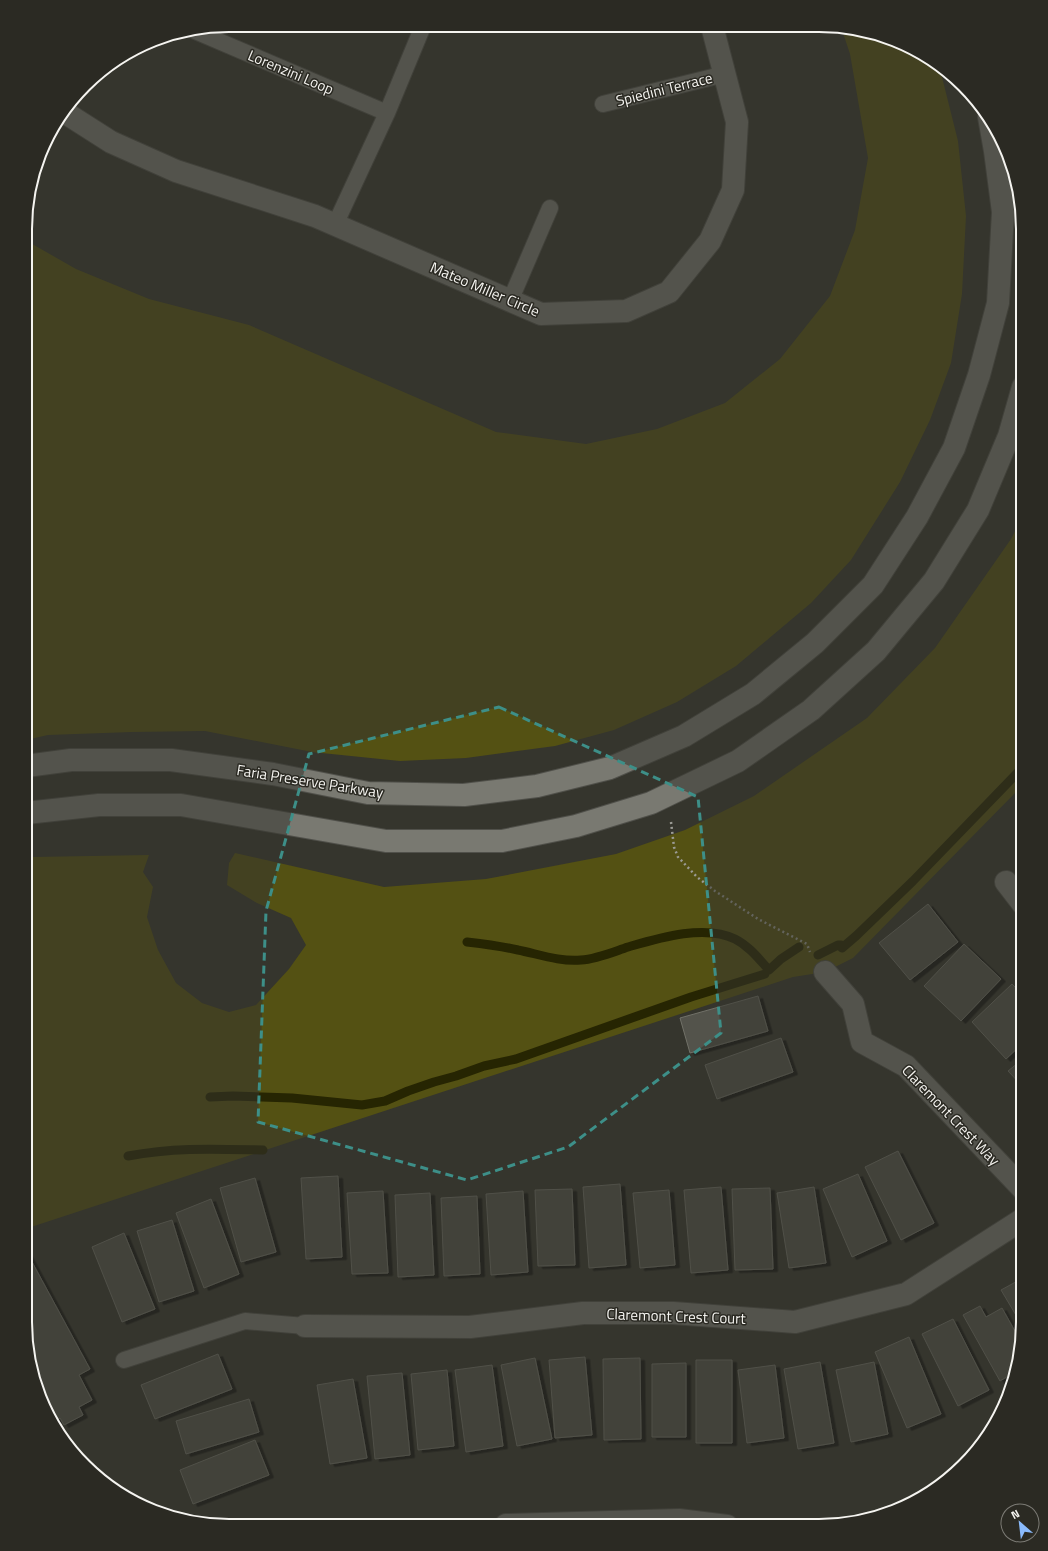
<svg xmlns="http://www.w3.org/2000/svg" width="1048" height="1551" font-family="'Titillium Web',sans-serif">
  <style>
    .green { fill: #545113 }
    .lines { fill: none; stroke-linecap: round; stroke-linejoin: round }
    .stream { stroke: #262502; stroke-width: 9 }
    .building { fill: #53534b; stroke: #717168; filter: url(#shadow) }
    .service-casing { stroke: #50504a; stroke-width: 18 }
    .minor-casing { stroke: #50504a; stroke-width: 24 }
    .tertiary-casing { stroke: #50504a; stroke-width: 24 }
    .path { stroke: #9b9b95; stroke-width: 2.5; stroke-dasharray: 2 3; stroke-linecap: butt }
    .service { stroke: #797971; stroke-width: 16 }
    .minor { stroke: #797971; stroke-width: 22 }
    .tertiary { stroke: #797971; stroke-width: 22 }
    .marked { fill: none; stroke: #3d8f88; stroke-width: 3; stroke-dasharray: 8 5; stroke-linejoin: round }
    .labels { text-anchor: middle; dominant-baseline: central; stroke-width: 3; stroke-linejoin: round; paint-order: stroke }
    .street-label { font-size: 15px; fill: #f5f4f0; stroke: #2b2a23 }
    .rim { fill: none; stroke: #f5f4f0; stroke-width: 2 }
  </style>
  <defs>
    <filter id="shadow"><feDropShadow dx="4.5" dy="2.5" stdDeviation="0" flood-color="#0009"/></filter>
  </defs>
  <rect width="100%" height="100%" fill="#35352d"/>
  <path class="green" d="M841 27H846L897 40 939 65 958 141 966 216 962 294 951 363 930 420 900 482 851 560 811 603 736 666 677 702 614 730 555 746 466 758 400 761 312 752 205 731 132 732 48 735 26 740 27 241 76 269 149 299 249 325 496 432 586 444 657 429 725 403 780 359 830 296 855 230 868 158 850 54Z
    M1023 516V785L853 958 825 972 793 977 25 1229 26 858 32 857 149 855 143 872 153 887 147 917 158 950 176 983 202 1003 229 1012 256 1005 289 969 306 945 291 918 257 903 227 885 229 863 235 853 384 887 486 879 616 854 685 830 754 796 867 718 935 648 1011 539Z"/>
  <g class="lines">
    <path class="stream" d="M467 942C484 944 501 946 518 950 538 954 560 962 581 960 597 959 613 952 628 947 659 938 705 924 735 939 749 946 759 959 769 970L781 959 799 947
      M818 955 838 945H841L842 948 856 936 913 881 1023 767
      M210 1097 233 1096 292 1098 362 1105 385 1101 408 1091 434 1082 456 1076 484 1066 516 1059 691 997 765 974
      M128 1156C175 1147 216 1149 263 1150"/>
  </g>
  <path class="building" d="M928 904 958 942 910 980 879 943Z
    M964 944 1001 979 961 1021 924 986Z
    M1012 984 1023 995V1043L1006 1059 972 1022Z
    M758 996 768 1031 690 1053 680 1018Z
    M781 1038 793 1072 717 1099 705 1065Z
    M1023 1059V1087L1008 1071Z
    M898 1151 934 1223 901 1240 865 1167Z
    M858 1174 887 1241 852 1257 823 1189Z
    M338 1176 342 1257 306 1259 301 1178Z
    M255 1178 276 1252 241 1262 220 1188Z
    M620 1184 626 1265 589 1268 583 1187Z
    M721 1187 728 1270 691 1273 684 1190Z
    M814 1187 826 1263 789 1268 777 1193Z
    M770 1188 773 1269 735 1270 732 1189Z
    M572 1189 575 1265 538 1266 535 1190Z
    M669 1190 675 1265 640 1268 633 1193Z
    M383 1191 388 1273 352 1274 347 1193Z
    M523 1191 528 1272 491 1275 486 1194Z
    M430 1193 434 1275 398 1277 395 1195Z
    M477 1196 480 1274 444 1276 441 1198Z
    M211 1199 239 1274 204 1288 176 1213Z
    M172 1220 194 1291 159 1302 137 1231Z
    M124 1233 155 1309 122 1322 92 1247Z
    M25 1249 90 1369 79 1375 92 1400 79 1407 83 1415 64 1425 60 1418 52 1423 46 1412 29 1362 25 1322Z
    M1023 1278V1327L1001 1290Z
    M980 1306 986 1317 1002 1308 1021 1342 1015 1372 1000 1381 963 1315Z
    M953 1319 989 1390 958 1406 922 1334Z
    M909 1337 941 1414 907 1428 875 1352Z
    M218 1354 232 1389 155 1419 141 1385Z
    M585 1357 592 1435 555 1438 549 1360Z
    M535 1358 552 1439 517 1446 501 1365Z
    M640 1358 641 1439 604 1440 603 1359Z
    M696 1360H732V1443H696Z
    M820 1362 834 1443 798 1449 784 1369Z
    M874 1362 888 1434 851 1442 836 1370Z
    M686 1363V1437H652V1364Z
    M492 1365 503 1446 466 1452 455 1370Z
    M775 1365 784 1438 747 1443 738 1370Z
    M447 1370 454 1446 418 1450 411 1374Z
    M402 1373 410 1455 375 1459 367 1376Z
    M353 1379 367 1458 330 1464 317 1385Z
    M249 1399 259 1432 186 1454 176 1421Z
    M255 1440 269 1475 193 1504 180 1470Z"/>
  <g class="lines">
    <defs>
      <path id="service" d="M195 31 387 113
        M603 104 725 74
        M335 225 387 113 423 26
        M510 301 550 208
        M124 1360 245 1321 305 1326"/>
      <path id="minor" d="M64 112 111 142 176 171 315 216 541 314 626 311 669 292 710 241 733 190 737 122 712 26
        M1006 882 1023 904
        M825 972 853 1004 862 1042 906 1066 1023 1189
        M305 1326 470 1327 583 1313H673L795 1322 906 1294 1023 1219"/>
      <path id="tertiary" d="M26 766 71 760H171L273 774 368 793 464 795 537 786 610 768 684 736 753 694 815 643 873 585 917 517 954 448 979 375 998 303 1003 212 995 151 989 117
        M26 813 99 805H181L386 841H502L576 826 651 803 738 761 811 710 876 651 934 581 978 510 1009 436 1023 387
        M506 1525 679 1520 727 1526"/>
    </defs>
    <use href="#service" class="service-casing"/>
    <use href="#minor" class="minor-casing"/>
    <use href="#tertiary" class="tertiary-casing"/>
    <path class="path" d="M671 822 674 847 678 857 697 877 715 891 758 919 807 944 810 952"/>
    <use href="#service" class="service"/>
    <use href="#minor" class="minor"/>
    <use href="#tertiary" class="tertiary"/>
  </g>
  <path d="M0 0H1048V1551H0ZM499 707 698 797 721 1033 568 1147 467 1180 258 1122 266 911 309 754Z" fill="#35352d" fill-opacity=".55" fill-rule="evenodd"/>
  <path class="marked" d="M499 707 698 797 721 1033 568 1147 467 1180 258 1122 266 911 309 754Z"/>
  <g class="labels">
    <g class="street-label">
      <text transform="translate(291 72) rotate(23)">Lorenzini Loop</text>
      <text transform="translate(664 89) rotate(-14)">Spiedini Terrace</text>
      <text transform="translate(485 289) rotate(23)">Mateo Miller Circle</text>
      <text transform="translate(310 781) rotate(9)">Faria Preserve Parkway</text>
      <text transform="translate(951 1115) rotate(46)">Claremont Crest Way</text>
      <text transform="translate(676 1316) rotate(2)">Claremont Crest Court</text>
    </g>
  </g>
  <path d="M0 0H1048V1551H0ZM229 32H819A197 197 0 0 1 1016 229V1322A197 197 0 0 1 819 1519H229A197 197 0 0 1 32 1322V229A197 197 0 0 1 229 32Z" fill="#2b2a23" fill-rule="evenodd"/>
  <path class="rim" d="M229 32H819A197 197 0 0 1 1016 229V1322A197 197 0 0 1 819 1519H229A197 197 0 0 1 32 1322V229A197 197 0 0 1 229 32Z"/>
  <g transform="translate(1020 1523) rotate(332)"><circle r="19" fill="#2b2a23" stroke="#7c7b75"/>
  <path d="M0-3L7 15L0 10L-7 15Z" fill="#8abafc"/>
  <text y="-6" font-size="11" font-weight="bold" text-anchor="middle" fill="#f5f4f0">N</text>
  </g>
</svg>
